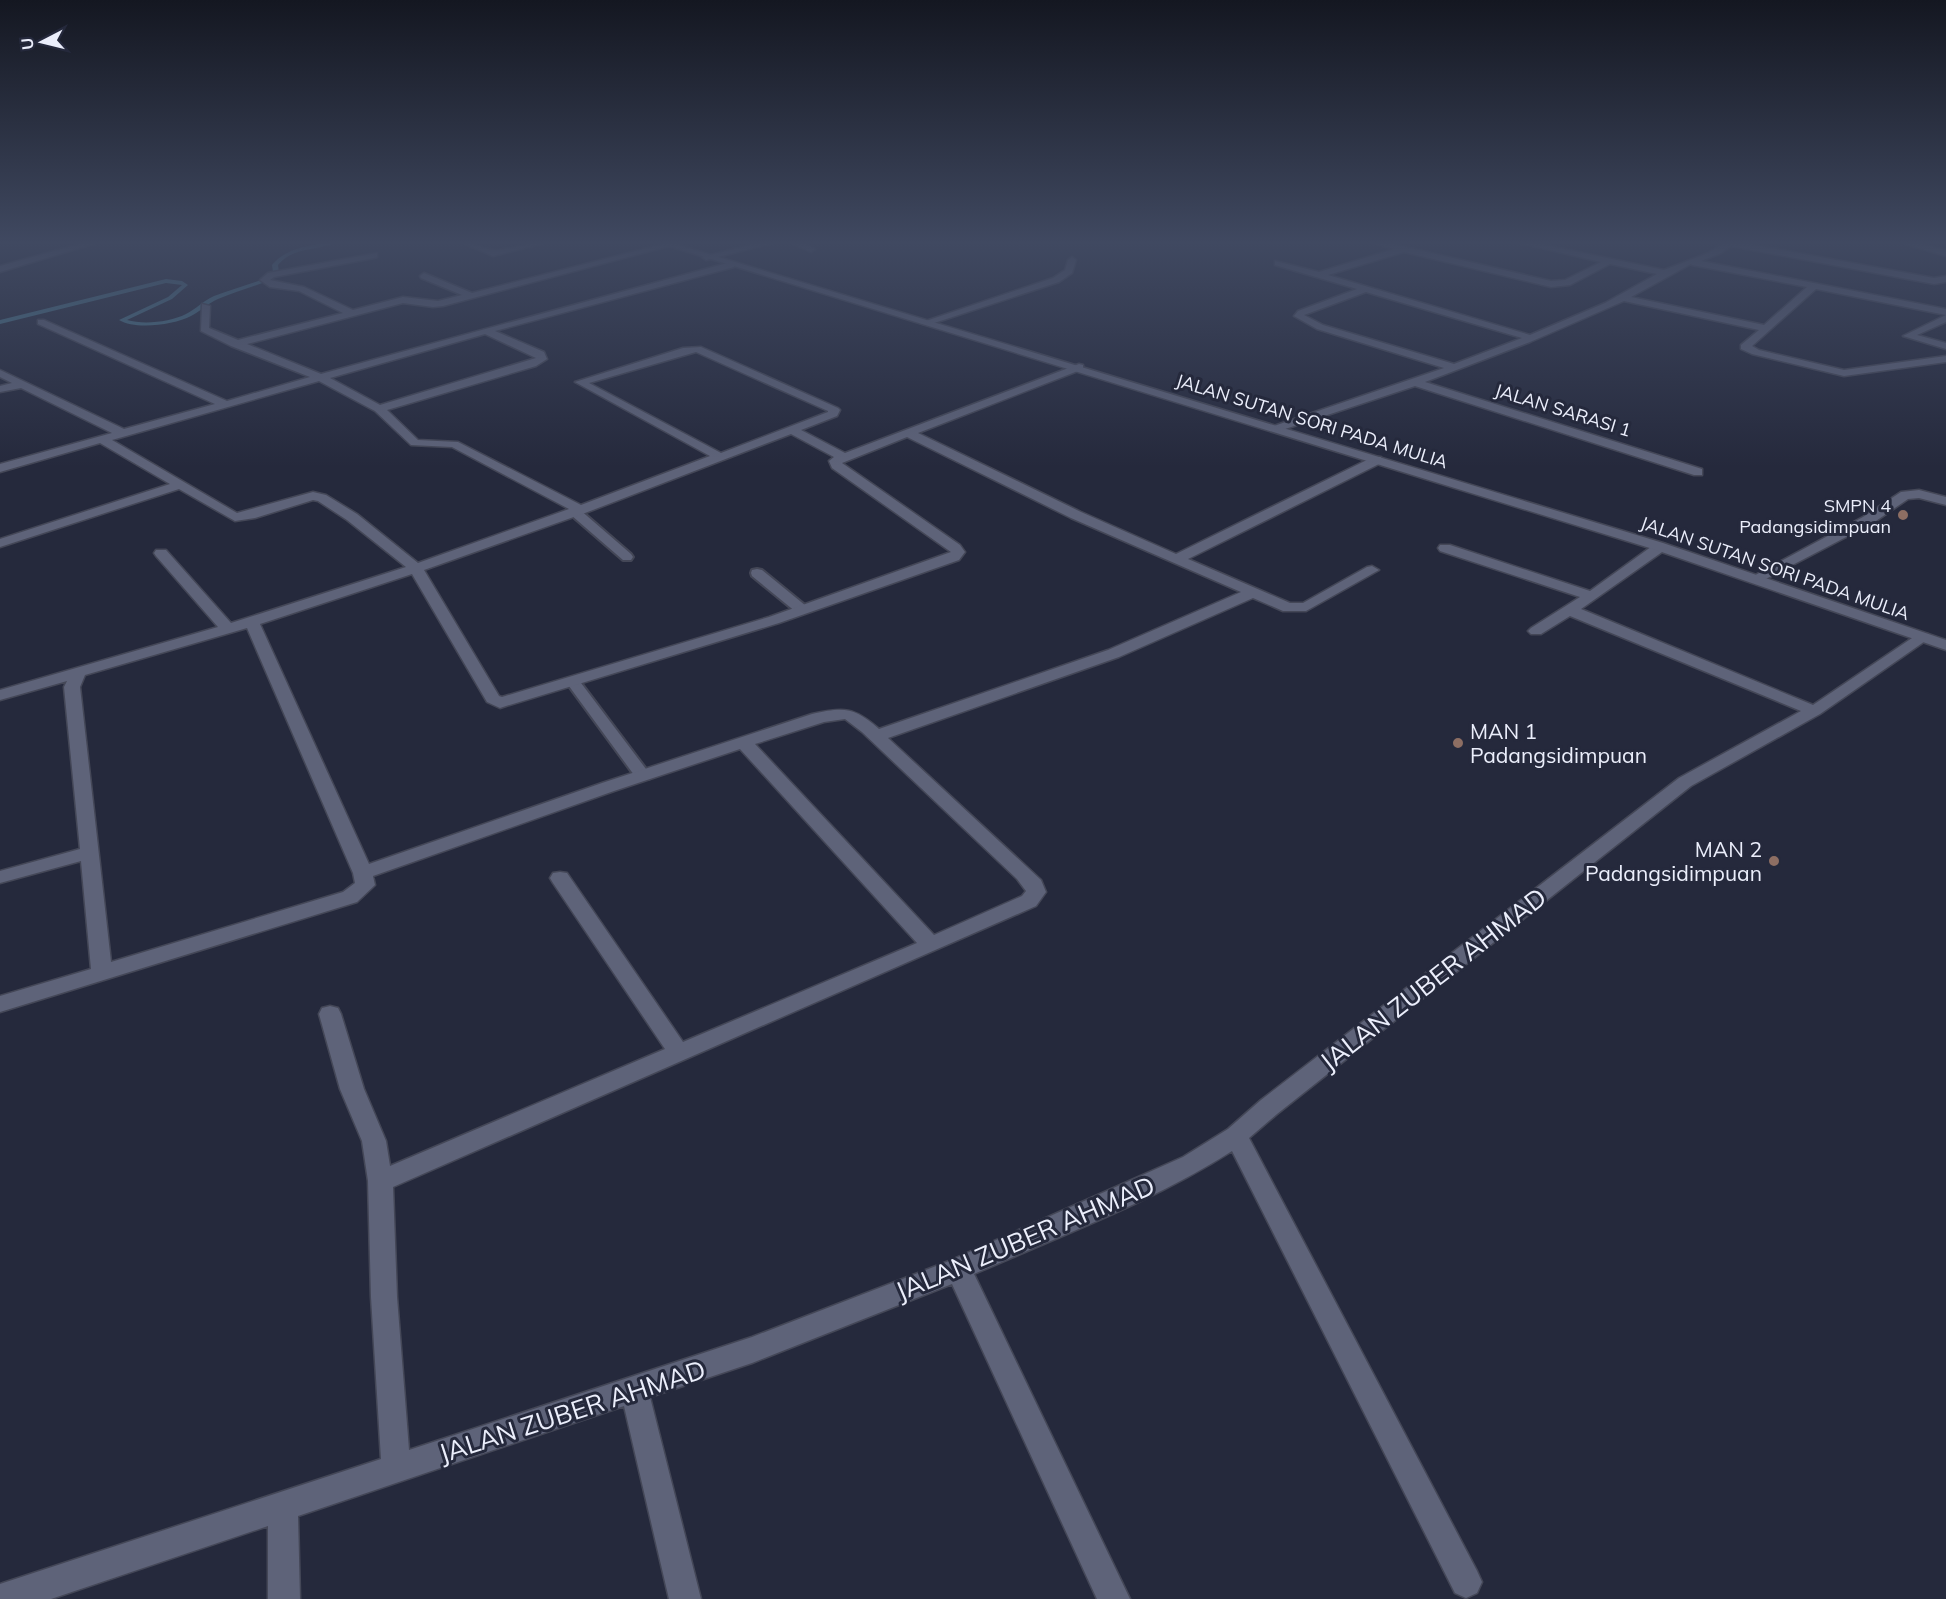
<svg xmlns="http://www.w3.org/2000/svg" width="1946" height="1599" font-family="Mulish,sans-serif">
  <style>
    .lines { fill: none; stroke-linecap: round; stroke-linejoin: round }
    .stream { fill: #49788d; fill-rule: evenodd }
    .service-casing { stroke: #444757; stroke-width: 4 }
    .minor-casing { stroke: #444757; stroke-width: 3 }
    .tertiary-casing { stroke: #444757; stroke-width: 3 }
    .service { fill: #5e6379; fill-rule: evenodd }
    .minor { fill: #5e6379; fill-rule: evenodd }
    .tertiary { fill: #5e6379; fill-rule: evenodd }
    .education-dot { fill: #8d6e63; stroke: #25293c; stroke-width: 2 }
    .labels { text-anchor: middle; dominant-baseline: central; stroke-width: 6; stroke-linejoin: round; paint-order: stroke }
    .far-street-label { font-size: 18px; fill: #ebeefb; stroke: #25293c }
    .far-poi-label { font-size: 18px; fill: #ebeefb; stroke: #25293c; text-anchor: end }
    .poi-label { font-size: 21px; fill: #ebeefb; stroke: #25293c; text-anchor: start }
    .near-street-label { font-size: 26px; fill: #ebeefb; stroke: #25293c }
  </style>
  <rect width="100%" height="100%" fill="#25293c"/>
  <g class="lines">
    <path class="stream" d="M325 243H335C316 251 292 247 278 265L279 272 275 278C256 286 237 291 218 299 208 303 201 311 191 316 174 325 135 330 119 320L168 297 182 285 166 283 0 324V320L166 279 182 281 188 285 172 299 127 320C144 325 170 322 186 314 196 309 203 301 214 296 233 289 252 284 271 276L273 272 272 265C285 249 306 246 325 243Z"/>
    <defs>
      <path id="service" d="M575 508 579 509 631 554 633 557 631 560H623L571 515V509Z
        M757 569 762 570 806 606 808 609 806 612H796L752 576 751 573 752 570Z
        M573 678 578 679 649 773 651 776 649 779H637L566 682Z"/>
      <path id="minor" d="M83 243H96L0 272V266Z
        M463 243C474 243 485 250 496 250 512 249 527 243 544 243L493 256Z
        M667 243 673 245 443 306 433 307 403 303 247 344 321 374 731 262 734 263V267L495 331 544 352 547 359 536 366 387 410 418 440 458 442 581 505 710 456 575 382 683 348 701 347 838 408 840 410 837 416 801 430 845 453 1079 364 1083 365V369L918 433 1081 512 1176 554 1373 457H1381V463L1188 559 1290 603H1303L1367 567 1372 566 1379 570 1306 611H1283L1253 598 1119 657 888 738 1041 880 1046 892 1036 906 393 1187 397 1297 409 1450 752 1337 949 1261 1183 1157 1228 1129 1261 1100 1679 778 1801 711 1570 616 1541 634H1531L1528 631 1531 628 1580 597 1440 551 1438 548 1440 545H1450L1590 591 1655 544H1665L1667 547 1665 550 1581 609 1813 705 1918 634H1928L1931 637 1820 714 1691 786 1277 1114 1249 1138 1477 1571 1482 1582 1477 1593 1466 1598 1455 1593 1232 1151C1152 1202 1060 1236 974 1274L1130 1599H1097L952 1284 752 1363 650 1397 701 1599H669L624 1406 298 1516 300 1599H268V1526L51 1599H0V1584L3 1583 381 1459 371 1297 368 1181 362 1141 340 1089 319 1014 322 1008 330 1006 338 1008 341 1014 364 1089 386 1141 390 1166 665 1049 553 883 550 878 553 873 560 872 567 873 683 1042 917 943 740 749 614 791 373 876 375 885 357 902 0 1012V996L91 969 81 861 0 883V871L80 849 64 687 67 681 0 700V690L218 627 156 556 154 553 156 550H166L231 623 406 567 347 520 318 501 313 500 255 518 235 521 179 489 0 547V539L170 484 100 443 0 472V464L112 433 21 388 0 392V386L12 383 0 377V370L124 429 215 404 38 324V320H44L227 401 310 377 231 346 201 331 202 304 210 306 209 328 238 340 343 313 299 291 270 287 260 280 268 273 377 253V257L374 258 274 277 270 280 304 287 353 310 403 297 438 301 462 295 421 278 420 276 424 273 472 293ZM485 334 536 358 380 405 330 378ZM696 352 828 411V412L721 453 589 383ZM319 381 375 411 411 445 452 447 569 509 418 563 357 514 326 495 313 492 237 513 112 440ZM791 434 834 457 829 461 832 468 951 552 769 617 502 697 499 696 424 570 585 513ZM907 437 1071 518 1241 592 1108 650 879 729C854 707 844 707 812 714L602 783 369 864 260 624 412 574 487 702 500 708 506 706 779 623 959 560 965 552 960 545 842 463ZM247 628 353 873 355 883 343 892 111 962 80 687 85 675ZM845 719 862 732 1017 879 1026 891 1022 896 934 935 755 744 824 722Z
        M758 243H773L706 260 702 257Z
        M791 243H803L815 249 811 252Z
        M1374 243H1389L1551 281 1565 280 1601 262 1520 243H1536L1664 270 1708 253 1724 243H1744L1934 278 1946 276V282L1934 284 1731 246 1721 253 1701 261 1946 309V315L1816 289 1752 346 1759 350 1844 370 1946 356V362L1844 376 1752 354 1741 349V345L1759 330 1624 301 1530 342 1425 382 1702 469V475H1694L1415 386 1279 431H1271V427L1444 368 1317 329 1294 316 1298 311 1357 289 1275 265V261L1319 272 1394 249ZM1404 252 1551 287 1570 285 1610 264 1657 274 1605 303 1530 335 1328 275ZM1691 264 1692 265 1807 287 1764 325 1631 297ZM1366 292 1522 338 1454 364 1323 325 1304 315Z
        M1902 243H1916L1946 250V256Z
        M1072 257 1076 260 1072 273 1059 282 928 325 920 323 1053 278 1065 270 1068 260Z
        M1946 315V322L1917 335 1946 343V349L1903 336Z
        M1919 490 1946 497V505L1919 498 1908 499 1873 523 1760 582H1750L1748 579 1863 517 1901 492Z"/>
      <path id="tertiary" d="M659 243H672L1663 543 1946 640V650L1653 549Z"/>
    </defs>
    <use href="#service" class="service-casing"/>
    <use href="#minor" class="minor-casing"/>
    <use href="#tertiary" class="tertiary-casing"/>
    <use href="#service" class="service"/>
    <use href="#minor" class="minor"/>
    <use href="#tertiary" class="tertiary"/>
  </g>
  <linearGradient id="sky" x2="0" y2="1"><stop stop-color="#141721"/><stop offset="0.52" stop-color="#404961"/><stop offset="1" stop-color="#404961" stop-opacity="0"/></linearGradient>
  <rect width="1946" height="467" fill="url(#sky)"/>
  <g class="education-dot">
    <circle cx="1903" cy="515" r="6"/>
    <circle cx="1458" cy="743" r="6"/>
    <circle cx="1774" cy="861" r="6"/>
  </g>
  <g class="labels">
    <g class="far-street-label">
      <text transform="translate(1563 410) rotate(17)">JALAN SARASI 1</text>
      <text transform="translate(1312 421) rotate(17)">JALAN SUTAN SORI PADA MULIA</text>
      <text transform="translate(1775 568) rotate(19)">JALAN SUTAN SORI PADA MULIA</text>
    </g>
    <g class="far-poi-label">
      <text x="1891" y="505">SMPN 4<tspan x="1891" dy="21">Padangsidimpuan</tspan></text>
    </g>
    <g class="poi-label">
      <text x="1470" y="731">MAN 1<tspan x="1470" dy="24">Padangsidimpuan</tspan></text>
      <text x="1762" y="849" text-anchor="end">MAN 2<tspan x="1762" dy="24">Padangsidimpuan</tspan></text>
    </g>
    <g class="near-street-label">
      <text transform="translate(1433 979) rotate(-38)">JALAN ZUBER AHMAD</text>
      <text transform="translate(1025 1238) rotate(-23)">JALAN ZUBER AHMAD</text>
      <text transform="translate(572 1411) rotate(-18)">JALAN ZUBER AHMAD</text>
    </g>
  </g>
  <g transform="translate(42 42) rotate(263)" stroke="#25293c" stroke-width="4.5" paint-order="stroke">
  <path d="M0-4.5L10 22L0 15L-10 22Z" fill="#ebeefb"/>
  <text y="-9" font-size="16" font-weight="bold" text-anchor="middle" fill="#ebeefb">U</text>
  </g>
</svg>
